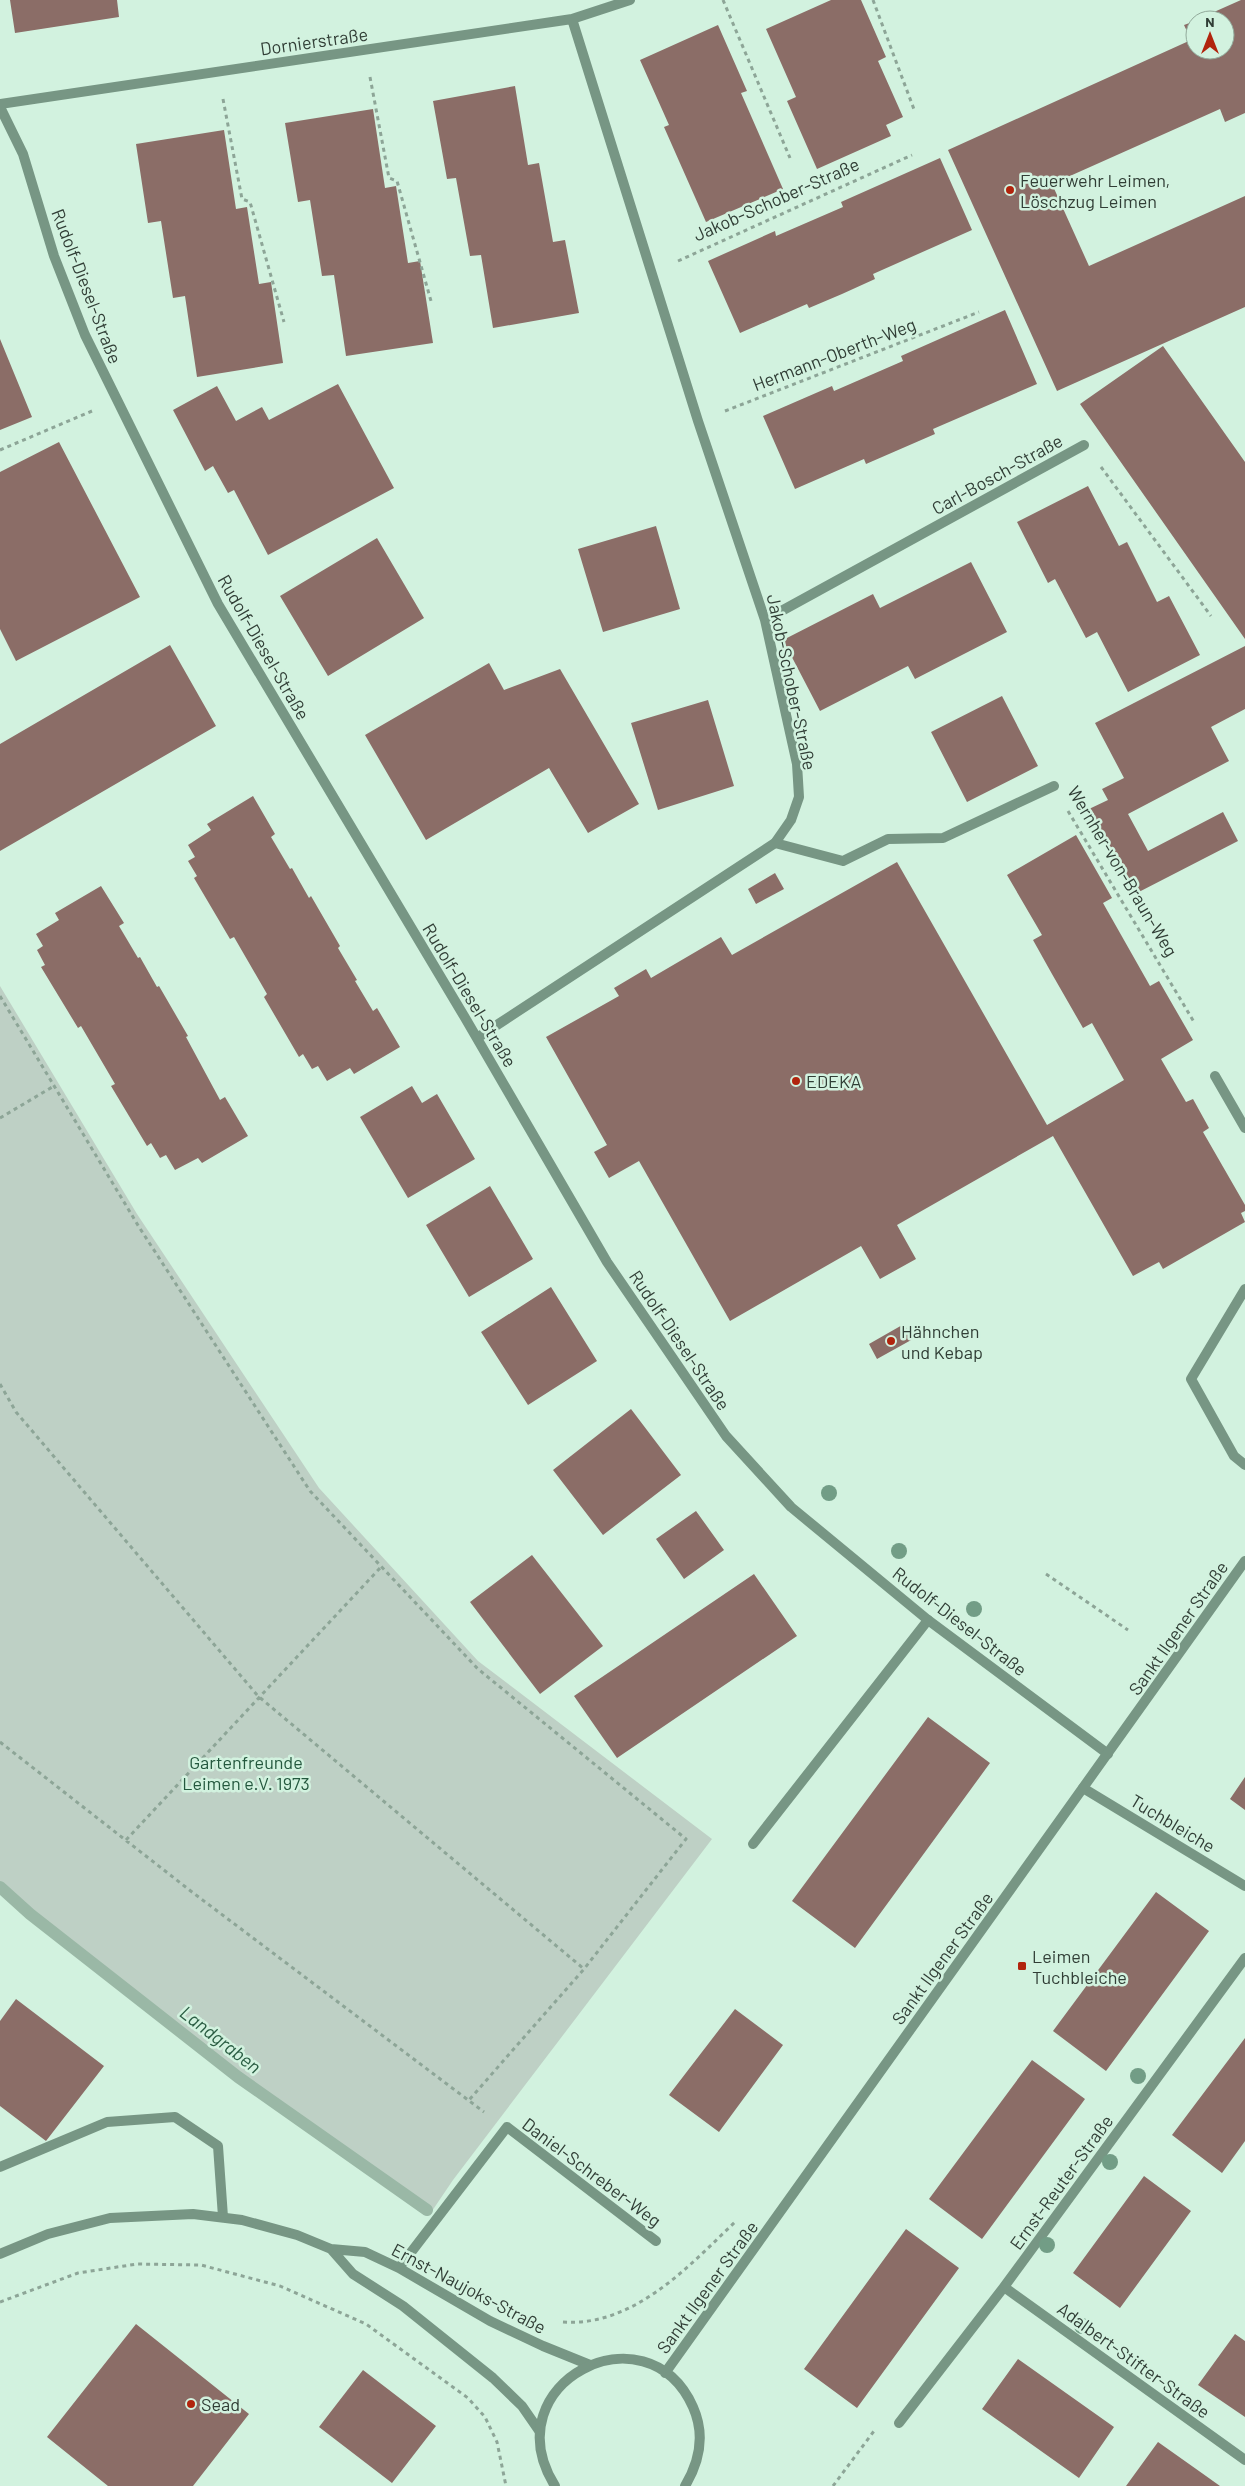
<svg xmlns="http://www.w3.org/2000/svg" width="1245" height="2486" font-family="Barlow,sans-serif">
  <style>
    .green { fill: #bed0c5 }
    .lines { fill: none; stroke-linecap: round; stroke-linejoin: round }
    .stream { stroke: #9ab8a6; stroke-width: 12 }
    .building { fill: #8b6d67 }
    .path { stroke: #8da597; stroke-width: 3; stroke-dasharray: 4 4; stroke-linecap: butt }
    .service { stroke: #779684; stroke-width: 10 }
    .minor { stroke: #779684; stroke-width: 10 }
    .tertiary { stroke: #779684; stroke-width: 10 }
    .tree { fill: #729d86 }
    .poi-dot { fill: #b1240d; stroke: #d2f2df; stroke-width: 2 }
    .labels { text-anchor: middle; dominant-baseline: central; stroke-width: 5; stroke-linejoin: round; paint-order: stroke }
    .street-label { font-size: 18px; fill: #313e36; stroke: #d2f2df }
    .poi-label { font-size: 18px; fill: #313e36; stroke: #d2f2df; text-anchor: start }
    .park-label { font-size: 18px; fill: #24583e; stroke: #d2f2df }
    .water-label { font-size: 19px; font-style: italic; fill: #2b5e44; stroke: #d2f2df }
  </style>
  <rect width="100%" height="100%" fill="#d2f2df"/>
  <path class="green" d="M0 986 137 1214 319 1488 478 1661 712 1839 453 2180 430 2214 108 1978 0 1890Z"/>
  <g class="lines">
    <path class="stream" d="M0 1887 30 1914 238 2077 427 2210"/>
  </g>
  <path class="building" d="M10 0H117L119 17 15 33Z
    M831 0H861L886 57 878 61 903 117 886 125 891 136 817 169 787 101 796 97 766 29Z
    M1241 0H1245V113L1225 122 1220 109 1052 184 1089 266 1245 196V307L1057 391 948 150 1191 40 1184 25 1195 21V50H1225V20H1196Z
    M718 25 747 91 741 93 783 189 706 222 664 127 669 125 640 60Z
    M515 86 528 165 539 163 553 242 565 240 579 313 493 328 481 255 470 256 456 178 447 179 433 101Z
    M373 109 385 188 396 186 408 263 420 261 433 343 346 356 334 275 322 276 310 200 298 202 285 123Z
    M224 130 236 209 247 207 259 284 271 282 283 363 197 377 185 296 173 298 161 221 148 223 136 144Z
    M940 158 972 230 873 274 875 279 842 294 809 308 807 304 740 333 708 261 775 231 776 236 843 207 841 202Z
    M1005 310 1037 384 933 429 935 434 866 464 864 459 795 489 763 416 832 386 834 391 903 361 901 356Z
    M0 339 32 417 0 430Z
    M1163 346 1245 462V639L1080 404Z
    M338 384 394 488 268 555 234 490 228 493 213 466 205 471 173 410 217 386 236 421 262 407 269 420Z
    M59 442 140 597 16 661 0 629V472Z
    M1088 486 1119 546 1127 542 1157 602 1169 596 1200 655 1128 692 1097 632 1086 638 1055 579 1048 583 1017 522Z
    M656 526 680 609 603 632 578 549Z
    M377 538 424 618 328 676 280 596Z
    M971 562 1007 632 915 679 908 666 820 711 783 640 873 594 880 608Z
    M170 645 216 726 0 851V744Z
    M1245 646V709L1211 727 1229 761 1128 814 1148 851 1223 812 1238 841 1133 895 1089 809 1108 800 1102 789 1124 778 1095 723Z
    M489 663 504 690 560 669 639 804 588 833 549 768 426 840 365 735Z
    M1002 696 1038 766 967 802 931 732Z
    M708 700 734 786 658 810 631 723Z
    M253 796 275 834 271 837 290 869 292 868 309 898 311 896 340 946 338 948 357 980 355 981 373 1011 377 1008 400 1047 354 1074 350 1068 327 1081 318 1066 312 1069 303 1054 299 1057 264 997 267 994 234 937 230 939 194 878 197 876 188 861 195 857 188 845 211 830 207 824Z
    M1076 835 1112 898 1103 903 1150 986 1159 981 1193 1040 1161 1059 1186 1102 1193 1099 1209 1128 1203 1132 1245 1205V1211L1241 1213 1245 1222 1163 1269 1159 1262 1133 1276 1053 1136 897 1225 916 1259 880 1279 861 1246 730 1321 639 1161 609 1178 594 1152 607 1145 546 1037 619 996 614 988 646 969 651 978 721 937 732 955 897 862 1047 1125 1124 1080 1092 1023 1083 1028 1052 974 1033 940 1042 935 1007 875Z
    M775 873 784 889 756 904 748 889Z
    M101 886 124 923 119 926 138 958 140 957 157 987 159 986 188 1036 186 1037 220 1100 225 1097 248 1136 202 1163 198 1158 175 1170 166 1155 160 1158 151 1143 147 1146 111 1086 115 1084 81 1026 78 1028 41 967 45 965 37 950 43 946 36 934 59 920 55 913Z
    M412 1086 422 1103 437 1094 475 1159 408 1198 360 1117Z
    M490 1186 533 1259 469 1297 426 1225Z
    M551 1287 597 1361 528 1405 481 1332Z
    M904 1324 913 1339 877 1359 869 1344Z
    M631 1409 681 1475 603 1535 553 1470Z
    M696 1511 724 1550 684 1579 656 1539Z
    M532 1555 603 1646 540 1694 470 1602Z
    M754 1574 797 1636 617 1758 574 1696Z
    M928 1717 990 1763 855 1948 792 1901Z
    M1245 1777V1810L1230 1799Z
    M1156 1892 1209 1931 1106 2071 1053 2031Z
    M16 1999 104 2066 46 2141 0 2106V2021Z
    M735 2009 783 2045 719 2132 669 2095Z
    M1245 2038V2141L1222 2173 1172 2135Z
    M1032 2060 1085 2099 982 2239 929 2199Z
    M1144 2176 1191 2211 1120 2308 1073 2273Z
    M906 2229 959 2268 857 2408 804 2369Z
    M136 2324 249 2414 193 2486H108L47 2437Z
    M1235 2334 1245 2341V2417L1198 2385Z
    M1018 2359 1114 2427 1079 2478 982 2409Z
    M363 2370 436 2426 392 2483 319 2427Z
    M1158 2442 1206 2476 1220 2486H1126Z"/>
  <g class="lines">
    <path class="path" d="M723 0 790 158
      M873 0 915 112
      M370 77 389 178 397 181 431 301
      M223 99 242 199 250 202 284 322
      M678 261 912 155
      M725 411 979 312
      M0 450 92 411
      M1101 467 1211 616
      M1068 811 1194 1022
      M0 996 139 1227 310 1491 478 1669 686 1839 584 1969 469 2100
      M0 1118 54 1086
      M0 1384 16 1412 258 1696 584 1969
      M1046 1574 1128 1630
      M0 1742 192 1892 484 2112
      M126 1840 381 1567
      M0 2302 78 2273 137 2264 201 2265 280 2286 366 2324 468 2398 485 2417 497 2442 506 2486
      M563 2322C634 2327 689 2266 736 2221
      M833 2486 874 2431"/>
    <path class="service" d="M775 843 843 861 888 839 943 838 1054 786
      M1215 1076 1245 1128
      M1245 1289 1191 1379 1234 1456 1245 1465
      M753 1844 928 1620
      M0 2167 107 2122 175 2117 218 2146 223 2217"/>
    <path class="minor" d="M0 104 572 19 630 0
      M0 107 23 154 54 256 85 335 218 604 464 1016 607 1262 726 1436 791 1507 928 1620 1108 1754
      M765 620 1084 445
      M477 1038 775 843 791 820 799 797 797 764 765 620 698 421 572 19
      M1083 1788 1245 1886
      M331 2249 353 2274 403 2306 493 2378 522 2406 540 2432
      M0 2254 48 2234 110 2218 193 2214 242 2220 297 2235 331 2249 365 2252 399 2268 490 2321 543 2346 590 2365
      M399 2268 507 2127 656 2241
      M1004 2287 1245 2460
      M899 2423 1004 2287 1245 1958"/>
    <path class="tertiary" d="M665 2373 1245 1561
      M555 2486C491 2383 647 2304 693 2407 705 2434 700 2461 685 2486"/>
  </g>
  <g class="tree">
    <circle cx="829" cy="1493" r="8"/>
    <circle cx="899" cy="1551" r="8"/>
    <circle cx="974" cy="1609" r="8"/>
    <circle cx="1138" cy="2076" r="8"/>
    <circle cx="1110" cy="2162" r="8"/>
    <circle cx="1047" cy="2245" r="8"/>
    <circle cx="1082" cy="2326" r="8"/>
  </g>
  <g class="poi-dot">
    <circle cx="1010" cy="190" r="5"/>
    <circle cx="796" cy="1081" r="5"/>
    <circle cx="891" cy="1341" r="5"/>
    <rect x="1017" y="1961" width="10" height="10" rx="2.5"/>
    <circle cx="191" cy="2404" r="5"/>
  </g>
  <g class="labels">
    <g class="street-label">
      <text transform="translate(314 41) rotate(-8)">Dornierstraße</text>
      <text transform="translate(776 199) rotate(-24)">Jakob-Schober-Straße</text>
      <text transform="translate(87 286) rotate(69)">Rudolf-Diesel-Straße</text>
      <text transform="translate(834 354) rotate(-21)">Hermann-Oberth-Weg</text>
      <text transform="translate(997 474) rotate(-29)">Carl-Bosch-Straße</text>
      <text transform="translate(264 647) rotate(60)">Rudolf-Diesel-Straße</text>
      <text transform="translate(792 682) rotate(78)">Jakob-Schober-Straße</text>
      <text transform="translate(1123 871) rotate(59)">Wernher-von-Braun-Weg</text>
      <text transform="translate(470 995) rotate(59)">Rudolf-Diesel-Straße</text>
      <text transform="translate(680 1340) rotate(56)">Rudolf-Diesel-Straße</text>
      <text transform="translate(960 1621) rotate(38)">Rudolf-Diesel-Straße</text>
      <text transform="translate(1178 1628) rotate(-55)">Sankt Ilgener Straße</text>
      <text transform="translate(1173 1823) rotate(31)">Tuchbleiche</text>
      <text transform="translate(942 1958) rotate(-54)">Sankt Ilgener Straße</text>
      <text transform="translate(592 2172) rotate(37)">Daniel-Schreber-Weg</text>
      <text transform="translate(1061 2182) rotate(-54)">Ernst-Reuter-Straße</text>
      <text transform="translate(707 2287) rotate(-54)">Sankt Ilgener Straße</text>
      <text transform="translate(469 2288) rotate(28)">Ernst-Naujoks-Straße</text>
      <text transform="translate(1134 2360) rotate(36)">Adalbert-Stifter-Straße</text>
    </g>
    <g class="poi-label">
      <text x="1020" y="180">Feuerwehr Leimen,<tspan x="1020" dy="21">Löschzug Leimen</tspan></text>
      <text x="806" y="1081">EDEKA</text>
      <text x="901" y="1331">Hähnchen<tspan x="901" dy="21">und Kebap</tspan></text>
      <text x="1032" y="1956">Leimen<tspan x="1032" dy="21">Tuchbleiche</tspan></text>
      <text x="201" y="2404">Sead</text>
    </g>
    <g class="park-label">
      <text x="246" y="1762">Gartenfreunde<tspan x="246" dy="21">Leimen e.V. 1973</tspan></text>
    </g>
    <g class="water-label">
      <text transform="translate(221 2039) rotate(38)">Landgraben</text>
    </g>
  </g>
  <g transform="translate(1210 35)"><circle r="24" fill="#d2f2df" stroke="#92aa9b"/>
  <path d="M0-4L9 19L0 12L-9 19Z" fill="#b1240d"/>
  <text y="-8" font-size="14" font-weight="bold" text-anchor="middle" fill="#313e36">N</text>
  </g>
</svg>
